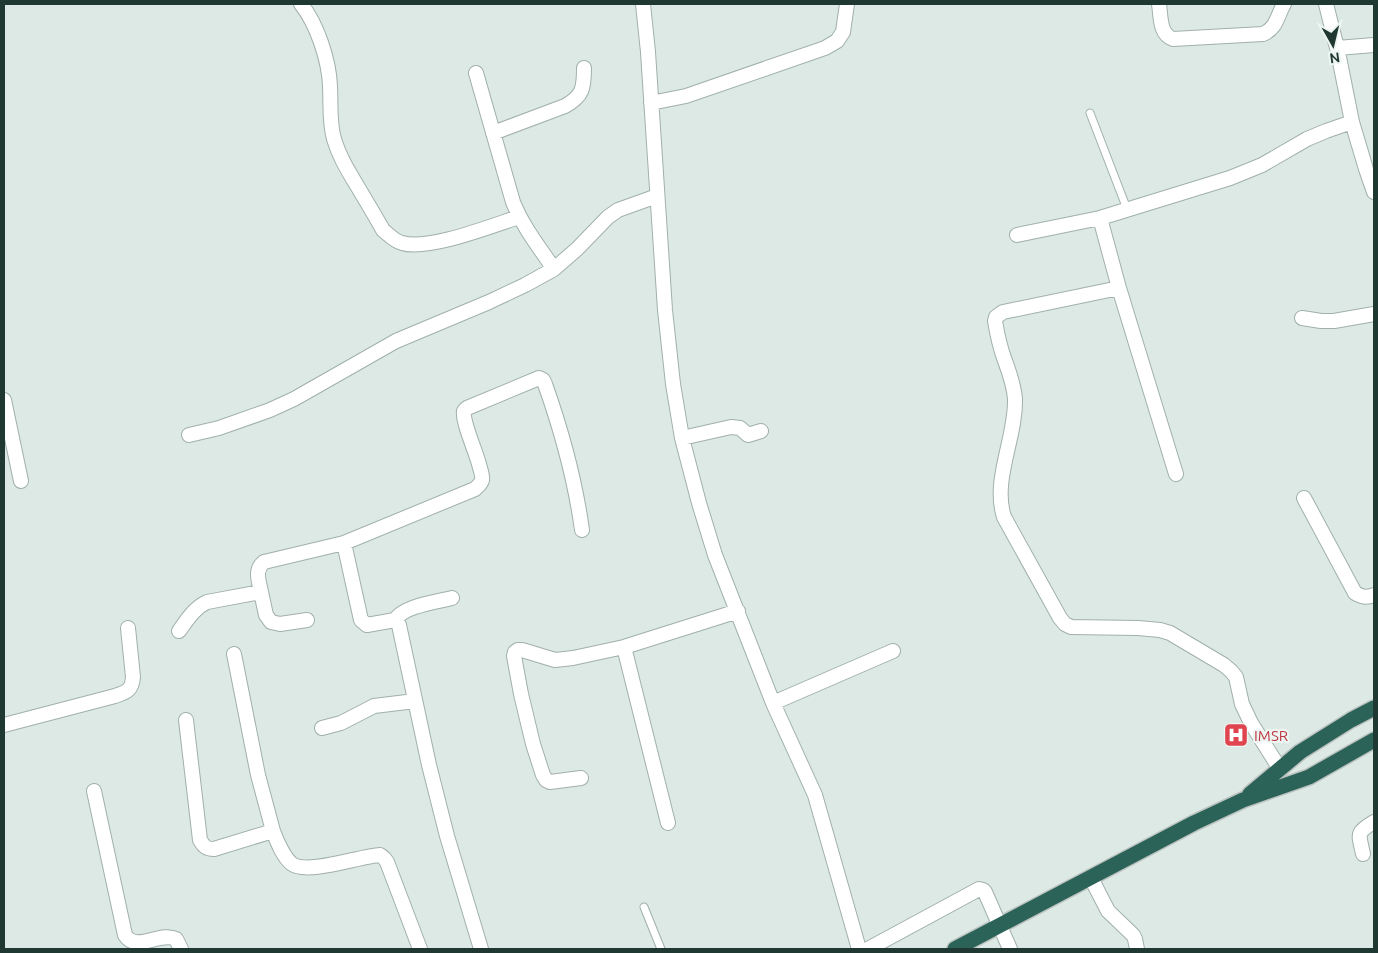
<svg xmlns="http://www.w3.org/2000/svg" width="1378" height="953" font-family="Ubuntu,sans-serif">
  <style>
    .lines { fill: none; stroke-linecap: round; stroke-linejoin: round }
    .lane-casing { stroke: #a0b0ab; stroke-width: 9 }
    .street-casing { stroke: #a0b0ab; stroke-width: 16 }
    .highway-casing { stroke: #bcc3c1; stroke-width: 18 }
    .lane { stroke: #fff; stroke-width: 7 }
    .street { stroke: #fff; stroke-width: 14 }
    .highway { stroke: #2c6358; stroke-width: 15 }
    .labels { text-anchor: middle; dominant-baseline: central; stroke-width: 4.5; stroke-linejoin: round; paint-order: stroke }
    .health-label { font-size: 15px; fill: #be3a42; stroke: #edf6f2; text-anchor: start }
  </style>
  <rect width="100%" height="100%" fill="#dde9e4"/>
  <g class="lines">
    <defs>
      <path id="lane" d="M1090 113 1127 209
        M644 907 661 949"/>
      <path id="street" d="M301 4C317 24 329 60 330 86 331 103 329 122 334 139 339 156 347 169 356 184 365 199 374 214 383 230 389 235 394 241 402 243 428 251 491 226 519 217
        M643 4 648 52 665 310 673 384 682 438 699 503 715 555 773 703 815 795 859 949
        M1159 4C1161 16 1159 34 1173 39L1263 34C1277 28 1277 16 1284 4
        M1326 4 1338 52 1352 122 1366 169 1374 192
        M1337 48 1374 45
        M476 73 513 202C523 227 539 247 554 269
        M651 103 686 96 825 48 837 41 843 32 847 4
        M493 133 565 106C583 96 584 88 584 68
        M1017 235 1100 218
        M1119 288 1176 474
        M1302 318 1321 321H1334L1374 314
        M4 400 21 481
        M189 435 219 428 270 410 294 399 396 341 489 302 525 285 554 269 577 249 608 217 618 210 657 196
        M682 438 731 427 740 428 748 435 761 431
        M1304 498 1355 593C1362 597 1366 598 1374 595
        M261 592 266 615 271 622 280 624 307 620
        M395 620C403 606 436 602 452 598
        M179 631C187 620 194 608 207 602L261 592C259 581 254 570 264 562L344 543
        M624 647 668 823
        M234 654 258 775 273 831
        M773 703 893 651
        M186 720 200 840C204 847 207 849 214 849L273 831C277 841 283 857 292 864 308 875 360 856 380 855L384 858 387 862 420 949
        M4 725 115 696C127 692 132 690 133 677L128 628
        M322 728 341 723 374 706 415 701
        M1280 769 1251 723 1242 704 1236 677 1231 671 1224 665 1170 633 1160 630 1138 628 1071 627 1065 624 1060 618 1004 517C992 480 1016 438 1015 399 1014 384 1009 372 1004 358 1000 347 997 333 995 321L996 317 1003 312 1119 288 1100 218 1230 178 1262 165 1307 139 1326 131 1352 122
        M581 778 550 782 546 780 543 775 533 744 521 694 514 656 515 652 518 650H522L555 660 573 658 624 647 738 611
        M94 791 125 935C136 953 160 931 176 939L181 949
        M1363 854C1359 834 1355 833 1374 822
        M1091 878 1108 911 1133 935 1135 939 1137 949
        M481 949 447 836 429 765 399 625 395 620 367 625 361 620 344 543 475 489C478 486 481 484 482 480 483 475 480 469 479 464 476 452 462 421 464 411L467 408 539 378 543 380 545 384C562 432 575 479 582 530
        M868 949 979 889 983 890 985 892 1010 949"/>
      <path id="highway" d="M1250 794 1300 752 1351 720 1374 708
        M955 949 1194 823 1243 800 1309 777 1374 740"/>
    </defs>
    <use href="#lane" class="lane-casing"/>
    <use href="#street" class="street-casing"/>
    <use href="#highway" class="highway-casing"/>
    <use href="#lane" class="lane"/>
    <use href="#street" class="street"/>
    <use href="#highway" class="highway"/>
  </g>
  <defs>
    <symbol id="hospital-square" viewBox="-11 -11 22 22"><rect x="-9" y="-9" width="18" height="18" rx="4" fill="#e0444e" stroke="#edf6f2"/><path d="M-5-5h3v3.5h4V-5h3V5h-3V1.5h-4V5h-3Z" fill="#fff"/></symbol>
  </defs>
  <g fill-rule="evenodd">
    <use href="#hospital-square" x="1222" y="721" width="28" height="28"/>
  </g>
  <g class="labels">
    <g class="health-label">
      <text x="1254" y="735">IMSR</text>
    </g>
  </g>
  <rect width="1378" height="953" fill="none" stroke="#1f3831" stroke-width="10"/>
  <g transform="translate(1333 45) rotate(172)" stroke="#edf6f2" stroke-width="4" paint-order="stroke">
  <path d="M0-4L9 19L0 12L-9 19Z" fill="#1f3831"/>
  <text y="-8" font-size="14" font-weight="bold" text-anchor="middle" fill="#1f3831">N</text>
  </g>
</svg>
